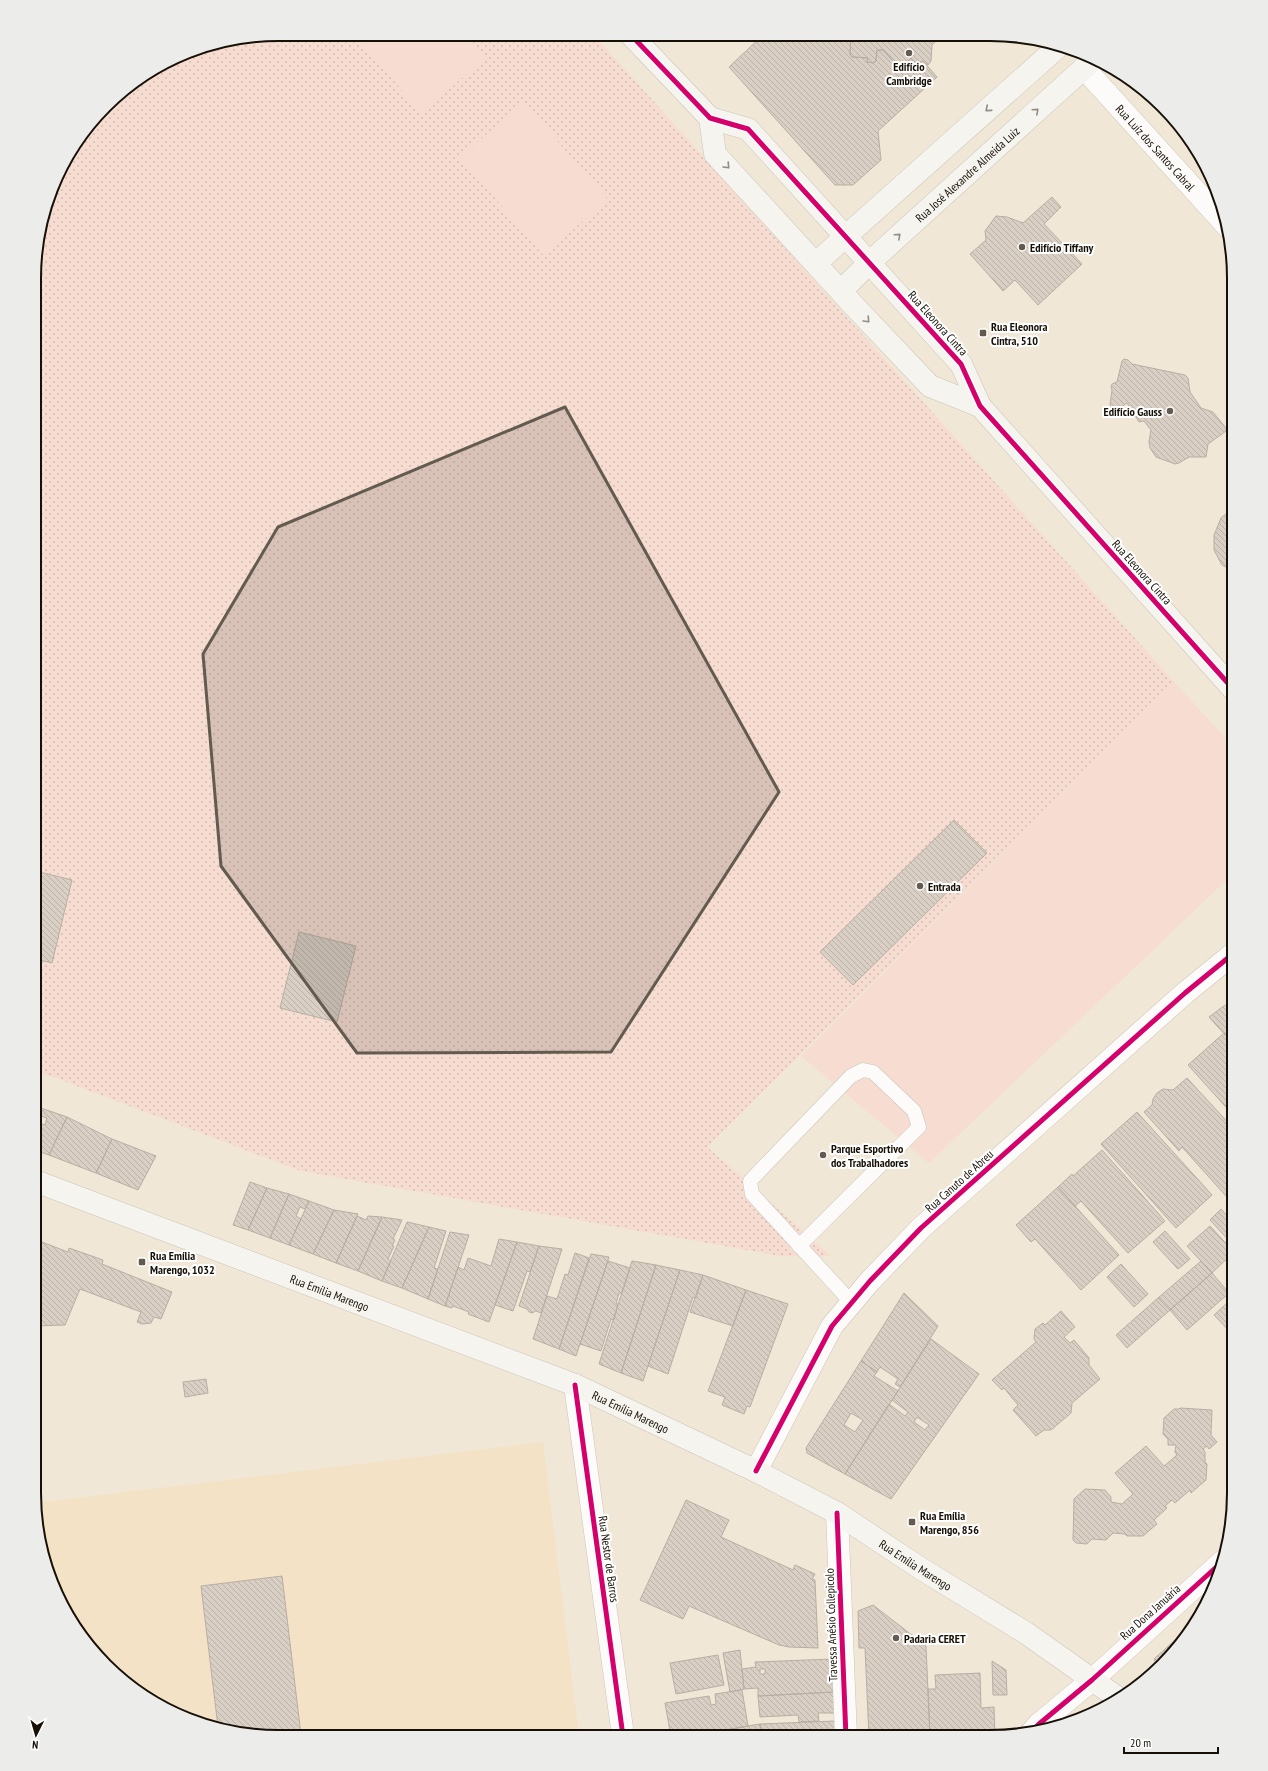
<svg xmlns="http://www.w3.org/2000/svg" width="1268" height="1771" font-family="'PT Sans Narrow',sans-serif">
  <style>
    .built { fill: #f3e2c6 }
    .park { fill: url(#park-dots) }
    .pitch { fill: #f6dcd1 }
    .building { fill: url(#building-back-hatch); stroke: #b8aea3; fill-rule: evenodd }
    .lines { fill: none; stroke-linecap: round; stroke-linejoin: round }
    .lane-casing { stroke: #cbc4b7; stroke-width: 15 }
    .street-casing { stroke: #cbc4b7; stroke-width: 23 }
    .secondary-casing { stroke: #cbc4b7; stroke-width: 23 }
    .lane { stroke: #fdfbf9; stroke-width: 14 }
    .street { stroke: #fdfbf9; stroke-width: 22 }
    .secondary { stroke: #f5f4ef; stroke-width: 22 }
    .cycleway-casing { stroke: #fff; stroke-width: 8 }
    .cycleway { stroke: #d6006c; stroke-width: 5 }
    .oneway { stroke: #918d86 }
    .marked { fill: #635b4f; fill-opacity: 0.2; stroke: #635b4f; stroke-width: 3; stroke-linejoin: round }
    .poi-dot { fill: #635b4f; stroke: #fff; stroke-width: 1.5 }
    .labels { text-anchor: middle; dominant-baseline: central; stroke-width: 4; stroke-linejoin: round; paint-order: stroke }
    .poi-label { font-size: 12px; font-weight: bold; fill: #171006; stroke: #fff; text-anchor: start }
    .street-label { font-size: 12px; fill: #171006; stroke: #fff }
    .rim { fill: none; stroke: #171006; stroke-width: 2 }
  </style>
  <defs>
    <pattern id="park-dots" width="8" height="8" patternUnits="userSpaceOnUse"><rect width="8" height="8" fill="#f6dcd1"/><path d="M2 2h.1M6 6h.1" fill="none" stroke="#d2bcb2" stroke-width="1.8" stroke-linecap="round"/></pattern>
    <pattern id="building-back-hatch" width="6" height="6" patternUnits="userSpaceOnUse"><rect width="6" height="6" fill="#dacfc4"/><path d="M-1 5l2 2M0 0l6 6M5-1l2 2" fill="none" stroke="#bab1a7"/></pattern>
  </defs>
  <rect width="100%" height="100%" fill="#f1e7d6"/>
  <path class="built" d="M543 1442 579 1736 247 1735 185 1718 130 1687 85 1642 59 1601 42 1556 35 1503Z"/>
  <path class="park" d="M278 34 594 35 1175 683 707 1147 831 1256H781L301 1171 35 1070 36 246 67 156 117 94 199 47Z"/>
  <path class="pitch" d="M354 34 466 35 486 58 421 113Z
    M524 102 608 200 543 255 460 157Z
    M1175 683 1234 747V873L929 1163 801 1056Z"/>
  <path class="building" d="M763 35 851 36 850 54 852 57 868 58 867 62 874 63 876 60 877 50H883L893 61 895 68 901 69 911 58 915 62H921L923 61 937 77 878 131 881 160 853 185H835L729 67Z
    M851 36H941L932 45 931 61 928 65 923 61 921 62H915L911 58 901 69 895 68 893 61 883 50H877L876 60 874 63 867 62 868 58 852 57 850 54Z
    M1052 197 1061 207 1044 224 1082 264 1038 305 1015 280 1003 291 970 254 986 240 985 231 996 216 1007 217 1023 223Z
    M1124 359 1128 360 1132 364 1185 375 1188 378 1190 392 1201 408 1213 412 1226 428V431L1208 444 1206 457H1189L1179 463 1175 464 1156 457 1150 448 1149 442 1151 430 1144 421 1139 422 1127 403 1118 409 1114 410 1112 408 1110 405 1112 390 1111 387 1112 384 1117 382 1122 361Z
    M1234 507V571L1222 565 1214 550V535L1221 518Z
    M954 820 987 853 853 985 820 952Z
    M35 871 72 880 52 963 35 959Z
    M299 932 356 946 337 1022 280 1008Z
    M1225 1005 1234 1015 1226 1023 1234 1031V1045L1209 1017Z
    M1224 1033 1234 1045V1116L1188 1065Z
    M1187 1078 1234 1129V1190L1226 1196 1182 1147 1179 1151 1144 1112 1152 1105 1153 1099 1157 1093 1163 1089 1173 1090Z
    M35 1106 67 1117 49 1155 35 1150ZM38 1115 47 1118 45 1125 35 1122Z
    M1137 1112 1212 1195 1176 1228 1101 1144Z
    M67 1117 112 1139 96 1173 49 1155Z
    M112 1139 156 1156 138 1190 96 1173Z
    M1102 1150 1165 1221 1128 1253 1081 1201 1075 1206 1058 1187 1072 1174 1073 1176Z
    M250 1182 267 1188 248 1230 233 1225Z
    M1058 1187 1119 1255 1081 1290 1035 1239 1031 1242 1016 1225Z
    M267 1188 289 1194 270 1238 248 1230Z
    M289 1194 309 1201 305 1209 300 1207 296 1216 301 1219 289 1245 270 1238Z
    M1234 1198V1212L1227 1205Z
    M309 1201 334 1210 313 1254 289 1245Z
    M1221 1209 1234 1223 1233 1245 1210 1220Z
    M334 1210 358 1214 336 1263 313 1254Z
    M357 1216 366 1220 368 1216 382 1217 358 1271 336 1263Z
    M382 1217 402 1220 393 1239 395 1240 392 1246H394L388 1259 391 1261 382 1281 358 1271Z
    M407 1222 429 1227 402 1288 382 1281Z
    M1210 1226 1234 1252 1212 1273 1187 1246Z
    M429 1227 446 1231 434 1268 438 1269 428 1299 402 1288Z
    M1165 1231 1190 1259 1178 1269 1153 1242Z
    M450 1232 469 1235 445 1306 428 1299Z
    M34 1239 68 1252 69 1248 103 1260 102 1264 172 1292 161 1319 154 1317 151 1323 142 1324 137 1322 141 1312 80 1289 65 1325 34 1326Z
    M499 1239 517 1242 489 1322 468 1314 469 1312 453 1306 452 1308 445 1306 458 1267 464 1270 468 1258 491 1266Z
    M517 1242 539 1246 530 1272 527 1271 513 1311 495 1305Z
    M539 1246 562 1249 541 1313 536 1311 532 1313 529 1312 527 1309 519 1306Z
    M575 1253 589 1258 559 1349 533 1339 547 1296 557 1299 565 1274 568 1275Z
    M591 1254 609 1257 576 1356 559 1349Z
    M608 1261 630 1268 622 1293H619L616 1304H618L614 1320 611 1319 601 1351 580 1344Z
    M632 1261 656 1265 621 1373 599 1364Z
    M1201 1261 1212 1273 1170 1310 1158 1298Z
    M1121 1264 1148 1294 1134 1307 1107 1277Z
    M656 1265 680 1270 643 1381 621 1373Z
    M680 1270 703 1275 696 1298 693 1297 668 1374 648 1366Z
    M1212 1273 1229 1293 1187 1330 1170 1310Z
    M703 1275 746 1290 733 1326 690 1312Z
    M746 1290 788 1304 750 1407 747 1406 744 1414 722 1405 725 1397 708 1391Z
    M904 1293 938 1326 900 1387 895 1384 898 1379 880 1367 877 1372 861 1361Z
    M1158 1298 1170 1310 1127 1348 1116 1335Z
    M1228 1302 1234 1309V1336L1214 1315Z
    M1061 1311 1075 1327 1064 1337 1070 1343 1074 1340 1089 1358V1365L1100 1379 1072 1403 1071 1413 1051 1430H1044L1036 1436 1013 1410 1018 1405 1004 1388 1002 1390 992 1380 1036 1342 1034 1339 1035 1329 1043 1323 1045 1325Z
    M931 1339 979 1374 891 1499 845 1474 889 1404 905 1416 908 1412 892 1400ZM917 1417 929 1425 925 1430 914 1422Z
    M861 1361 877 1372 874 1376 898 1391 845 1474 807 1453 806 1448ZM851 1413 863 1420 855 1432 844 1425Z
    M206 1379 208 1393 185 1397 183 1382Z
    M1180 1408 1212 1410 1211 1435 1217 1442 1209 1449 1207 1446 1203 1449 1205 1452V1462L1207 1464 1206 1480 1191 1493 1190 1490 1175 1503 1172 1500 1165 1506 1167 1508 1154 1520 1157 1524 1143 1536H1127L1125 1534 1113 1533 1106 1540 1092 1539 1087 1544 1076 1543 1073 1540 1074 1499 1085 1489 1105 1490 1111 1497V1502L1122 1504 1133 1494 1115 1473 1146 1446 1164 1466 1177 1455 1175 1452 1176 1445H1168V1439L1163 1434 1164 1418 1174 1409H1179Z
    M686 1500 729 1520 721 1537 793 1570 795 1565 815 1574 812 1579 815 1580 818 1648 789 1647 779 1645 689 1606 683 1619 640 1600Z
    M282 1576 301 1735H247L218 1727 201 1586Z
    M873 1605 926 1646 930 1737H869L865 1648H859L858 1611Z
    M1197 1620 1193 1629 1158 1668 1154 1659Z
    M740 1650 744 1689 730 1692 723 1653Z
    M718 1655 724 1685 676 1694 670 1663Z
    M833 1659 834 1692 758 1696V1688L744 1689 742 1669 756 1667 755 1662ZM760 1669H765V1674H760Z
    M992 1661 1006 1670 1007 1695H993Z
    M980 1673 981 1708 994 1707 995 1737H930L928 1689H936L935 1675Z
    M742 1690 748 1726 692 1736H673L672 1731H670L665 1703 709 1696 711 1705 716 1704 715 1694Z
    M834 1692 835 1713H818L819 1721 799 1722 798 1715 760 1717 758 1696Z
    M835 1721 836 1737 761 1736 760 1724Z
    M760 1724 761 1736H692L748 1726Z"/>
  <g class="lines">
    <defs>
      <path id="lane" d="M799 1246 919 1127 914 1111 873 1072 863 1070 851 1076 750 1181 752 1194 851 1302"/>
      <g id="street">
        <path id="s1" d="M1084 68 1228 227"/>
        <path d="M575 1385 623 1736"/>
        <path d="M756 1471 832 1326 870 1281 921 1228 1185 993 1234 953"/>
        <path d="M837 1513 846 1737"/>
        <path d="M1031 1733 1039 1724 1092 1680 1223 1561"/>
      </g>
      <g id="secondary">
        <path d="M631 35 710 118 748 129 961 364 980 406 1234 690"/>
        <path d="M710 118 715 154 856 308 930 386 980 406"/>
        <path d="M816 263 1059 46"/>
        <path id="s2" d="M841 291 870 262 1094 59"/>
        <path id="s3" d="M35 1181 575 1385 756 1471 837 1513 920 1568 1026 1633 1118 1698"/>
      </g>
    </defs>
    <use href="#lane" class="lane-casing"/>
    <use href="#street" class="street-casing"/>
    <use href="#secondary" class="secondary-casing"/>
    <use href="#lane" class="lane"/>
    <use href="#street" class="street"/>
    <use href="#secondary" class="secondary"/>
    <defs>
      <path id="cycleway" d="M631 35 710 118 748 129 961 364 980 406 1234 690
        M575 1385 623 1736
        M756 1471 832 1326 870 1281 921 1228 1185 993 1234 953
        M837 1513 846 1737
        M1031 1733 1039 1724 1092 1680 1223 1561"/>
    </defs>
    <use href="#cycleway" class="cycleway-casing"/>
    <use href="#cycleway" class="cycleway"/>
  </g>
  <defs><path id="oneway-chevron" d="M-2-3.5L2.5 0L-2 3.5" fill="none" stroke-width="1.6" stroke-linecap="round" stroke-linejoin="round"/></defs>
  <g class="oneway">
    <use href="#oneway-chevron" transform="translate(988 109) rotate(139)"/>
    <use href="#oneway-chevron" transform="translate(1036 111) rotate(-42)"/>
    <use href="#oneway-chevron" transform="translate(727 166) rotate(47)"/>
    <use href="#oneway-chevron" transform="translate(898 236) rotate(-42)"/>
    <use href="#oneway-chevron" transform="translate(867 320) rotate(47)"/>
  </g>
  <path class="marked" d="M565 407 779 792 611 1052 357 1053 221 866 203 654 278 527Z"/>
  <g class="poi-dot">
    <circle cx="909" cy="53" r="4"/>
    <circle cx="1022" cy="247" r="4"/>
    <rect x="979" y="329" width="8" height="8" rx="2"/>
    <circle cx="1170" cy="411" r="4"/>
    <circle cx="920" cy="886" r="4"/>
    <circle cx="823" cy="1155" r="4"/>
    <rect x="138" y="1258" width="8" height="8" rx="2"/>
    <rect x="908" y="1518" width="8" height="8" rx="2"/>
    <circle cx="896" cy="1638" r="4"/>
  </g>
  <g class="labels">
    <g class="poi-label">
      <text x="909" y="66" text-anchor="middle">Edifício<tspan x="909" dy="14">Cambridge</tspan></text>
      <text x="1030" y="247">Edifício Tiffany</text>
      <text x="991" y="326">Rua Eleonora<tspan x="991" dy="14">Cintra, 510</tspan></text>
      <text x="1162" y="411" text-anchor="end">Edifício Gauss</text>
      <text x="928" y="886">Entrada</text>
      <text x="831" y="1148">Parque Esportivo<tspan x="831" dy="14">dos Trabalhadores</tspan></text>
      <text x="150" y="1255">Rua Emília<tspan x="150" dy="14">Marengo, 1032</tspan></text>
      <text x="920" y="1515">Rua Emília<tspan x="920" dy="14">Marengo, 856</tspan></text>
      <text x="904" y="1638">Padaria CERET</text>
    </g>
    <g class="street-label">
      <text stroke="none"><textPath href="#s1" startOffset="107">Rua Luíz dos Santos Cabral</textPath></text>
      <text stroke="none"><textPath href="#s2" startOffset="172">Rua José Alexandre Almeida Luiz</textPath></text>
      <text transform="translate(938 323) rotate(48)">Rua Eleonora Cintra</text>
      <text transform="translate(1142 572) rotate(48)">Rua Eleonora Cintra</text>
      <text transform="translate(959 1181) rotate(-42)">Rua Canuto de Abreu</text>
      <text stroke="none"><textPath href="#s3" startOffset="315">Rua Emília Marengo</textPath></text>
      <text stroke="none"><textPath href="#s3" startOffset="639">Rua Emília Marengo</textPath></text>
      <text transform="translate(609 1559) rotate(82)">Rua Nestor de Barros</text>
      <text stroke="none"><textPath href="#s3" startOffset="963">Rua Emília Marengo</textPath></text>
      <text transform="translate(1150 1612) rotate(-42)">Rua Dona Januária</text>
      <text transform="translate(831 1625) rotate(-92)">Travessa Anésio Collepicolo</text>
    </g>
  </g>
  <path d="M0 0H1268V1771H0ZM278 41H990A237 237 0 0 1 1227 278V1493A237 237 0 0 1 990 1730H278A237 237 0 0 1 41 1493V278A237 237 0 0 1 278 41Z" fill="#ececeb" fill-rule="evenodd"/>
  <path class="rim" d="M278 41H990A237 237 0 0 1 1227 278V1493A237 237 0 0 1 990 1730H278A237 237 0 0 1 41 1493V278A237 237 0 0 1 278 41Z"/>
  <g transform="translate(36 1735) rotate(185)" stroke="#ffffff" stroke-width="3" paint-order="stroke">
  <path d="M0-3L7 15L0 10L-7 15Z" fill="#171006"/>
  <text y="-6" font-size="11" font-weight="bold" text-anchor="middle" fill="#171006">N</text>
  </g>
  <path d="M1124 1747v6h94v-6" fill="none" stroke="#171006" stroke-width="2"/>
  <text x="1130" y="1747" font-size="12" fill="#171006" stroke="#ffffff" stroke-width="3" paint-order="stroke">20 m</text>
</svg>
